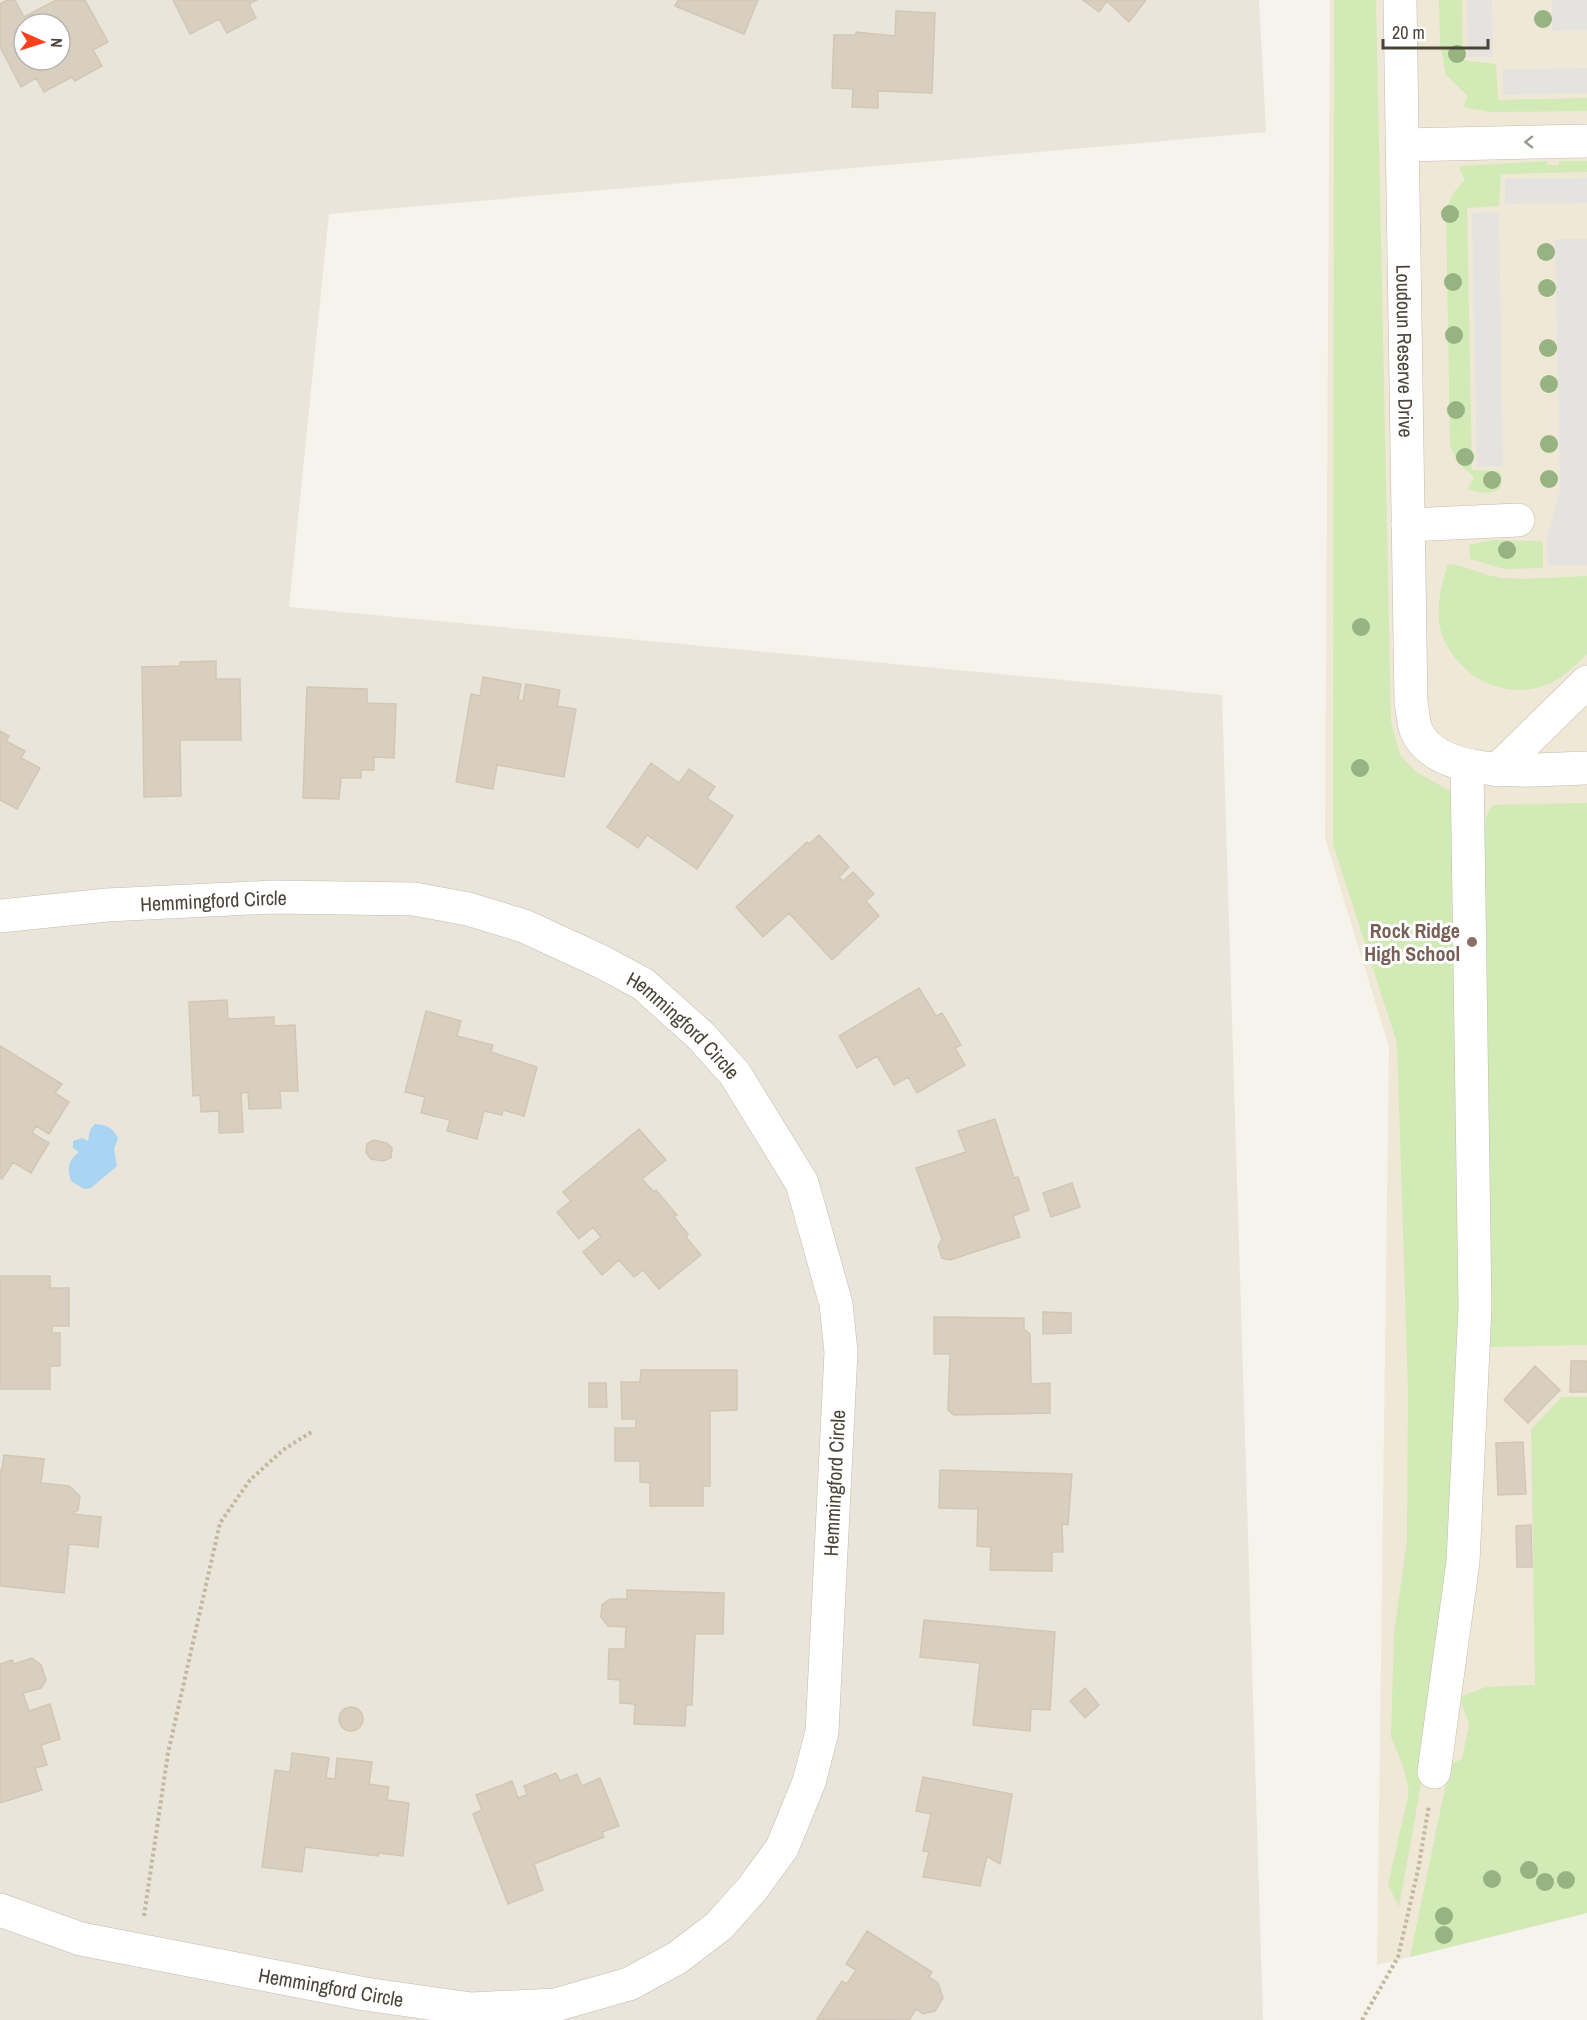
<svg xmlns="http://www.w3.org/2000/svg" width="1587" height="2020" font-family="'Archivo Narrow',sans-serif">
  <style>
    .residential { fill: #eae5da; fill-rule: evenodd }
    .education { fill: #efe8d6 }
    .green { fill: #d2eab5 }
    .parking { fill: #e5e3e0 }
    .water { fill: #a9d4f2 }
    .building { fill: #d8cfc1; stroke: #d3c7b4; stroke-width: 1.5; fill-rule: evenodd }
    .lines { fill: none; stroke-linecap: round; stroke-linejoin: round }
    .minor-casing { stroke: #c2bbae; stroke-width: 34 }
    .path { stroke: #c4b79f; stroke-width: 4; stroke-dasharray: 3 3; stroke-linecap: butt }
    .minor { stroke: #fff; stroke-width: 33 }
    .tree { fill: #97b381 }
    .oneway { stroke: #9c9892 }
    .education-dot { fill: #8d6e63; stroke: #fff; stroke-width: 2 }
    .labels { text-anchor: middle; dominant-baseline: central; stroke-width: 6; stroke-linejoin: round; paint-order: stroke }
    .street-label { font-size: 20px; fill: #4b4439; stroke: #fff }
    .education-label { font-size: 20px; font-weight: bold; fill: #785e54; stroke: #fff; text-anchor: end }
  </style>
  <rect width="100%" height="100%" fill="#f6f3ec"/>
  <path class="residential" d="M0 0H1259L1266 132 329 214 289 607 1222 695 1263 2020H0ZM24 24H60V60H24Z"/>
  <path class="education" d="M1330 0H1587V1913L1377 1965 1389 1047 1325 838Z"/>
  <path class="green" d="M1334 0H1376L1391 721 1400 755 1416 772 1456 794 1467 1338 1439 1684 1399 1907 1388 1885 1409 1792 1404 1769 1391 1737 1394 1633 1407 1540 1408 1390 1397 1043 1333 844Z
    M1439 0H1462L1463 60 1496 64 1498 100 1587 98V111L1489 112 1463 107 1468 96 1446 75 1440 43Z
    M1547 161V165H1559V161H1587V172L1501 174 1499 206 1467 208 1472 470 1498 471 1502 476 1500 488C1492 495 1477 493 1468 489L1474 477 1457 462 1450 445 1446 208 1455 191 1465 180 1459 168 1461 166Z
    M1492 540 1540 541 1543 543V568L1504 569 1470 559 1469 545Z
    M1448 564C1467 565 1482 576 1502 578 1530 580 1559 577 1587 576V654C1575 666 1560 681 1543 686 1503 699 1462 678 1444 640 1434 618 1440 586 1448 564Z
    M1587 803V1345L1489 1347 1478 833 1492 805Z
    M1562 1397H1587V1913L1410 1957 1450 1764 1462 1759 1469 1725 1460 1697 1486 1687 1535 1685 1531 1429Z"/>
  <path class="parking" d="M1467 0H1492L1493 57H1468Z
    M1552 0H1587V30L1552 31Z
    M1587 68V93L1503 95V70Z
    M1587 178V203L1505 204V179Z
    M1499 212 1503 466 1477 467 1472 213Z
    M1555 239H1587V565L1548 566 1547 537 1560 490Z"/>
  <path class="water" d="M95 1124C107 1125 112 1127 118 1138L114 1149 117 1166 91 1188 84 1189 71 1181C67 1167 68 1161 79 1152L73 1148V1141L82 1138 88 1141 90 1130Z"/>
  <path class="building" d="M7 0H15L24 17 56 0H85L108 42 93 50 102 66 75 81 72 77 44 92 36 78 21 87 0 47V4ZM24 24H60V60H24Z
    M173 0H257L249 4 256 18 227 33 219 19 190 34Z
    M678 0H758L744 34 675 6Z
    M1083 0H1146L1129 22 1107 1 1099 12Z
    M896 11 935 13 932 93 878 91V108L852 107 853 89 832 88 834 35H856V32L895 36Z
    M216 661V679H240L241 740H180L181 796 144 797 142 667 180 666V662Z
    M483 677 521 684 518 700 523 701 526 684 560 690 557 706 576 709 564 777 497 765 493 789 456 782 471 694 480 696Z
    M307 687 367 689V703L396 704 394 758 374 757V770H361V778H341L339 799 303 798Z
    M0 731 9 736 6 741 25 751 21 758 40 768 17 809 0 800Z
    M651 763 679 783 689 769 715 787 707 798 733 816 697 869 647 835 638 848 607 827Z
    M819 835 849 867 839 877 843 881 853 872 874 894 866 901 879 916 832 960 789 913 763 937 736 907 807 842 809 844Z
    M919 988 936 1016 942 1013 961 1045 955 1048 965 1065 917 1093 908 1077 894 1085 877 1056 857 1068 839 1036Z
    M227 1000 228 1019 274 1017V1026L295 1025 298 1091H280L281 1108 249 1109 248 1092 241 1093 243 1132 219 1133V1111L201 1112 200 1095 193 1096 189 1002Z
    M426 1011 461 1021 457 1036 493 1045 491 1052 537 1067 524 1116 503 1110 502 1115 484 1111 477 1139 447 1131 450 1120 421 1113 425 1097 405 1092Z
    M0 1046 62 1084 55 1093 69 1102 49 1134 36 1126 32 1133 49 1143 31 1173 13 1162 2 1179 0 1177Z
    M995 1119 1014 1178 1018 1177 1029 1210 1013 1216 1020 1237 950 1260 942 1258 938 1246 942 1239 916 1168 966 1152 958 1131Z
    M639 1129 666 1160 642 1179 654 1192 656 1190 677 1215 674 1217 688 1234 686 1237 701 1255 659 1289 643 1270 634 1277 619 1260 602 1275 583 1252 601 1237 593 1227 579 1239 557 1212 571 1201 563 1192Z
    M373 1140 387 1143 392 1148 391 1158 383 1161 371 1159 366 1153 367 1144Z
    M1072 1183 1080 1207 1051 1217 1043 1193Z
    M0 1276H50V1288H69V1326H52V1333H60V1366H50V1389H0Z
    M1043 1312 1071 1313V1333L1043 1334Z
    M934 1317 1024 1318V1329L1030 1334 1031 1384 1050 1383V1413L954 1415 948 1410 950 1354H934Z
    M1571 1361H1587V1392H1570Z
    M1535 1366 1560 1390 1528 1423 1504 1400Z
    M641 1370H737V1410L710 1411V1486H703V1506H650V1483L640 1482V1461H615V1428H636V1419H622L621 1382H640Z
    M589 1383H606L607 1407H589Z
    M1523 1442 1526 1494 1498 1495 1496 1443Z
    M4 1455 44 1459 41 1483 69 1486 80 1496 78 1510 72 1514 101 1517 98 1547 69 1544 64 1593 0 1586V1470H2Z
    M940 1470 1072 1474 1068 1525 1062 1524 1063 1552H1052V1571L990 1570 991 1547 977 1546 978 1509 939 1508Z
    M1531 1525 1532 1567H1517L1516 1526Z
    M627 1590 724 1593 723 1634H695L692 1705H686L685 1726 634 1724 635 1704 620 1703V1680L608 1679 609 1649H625L626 1627 608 1626 601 1617 602 1605 610 1599H627Z
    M924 1620 1055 1632 1050 1710 1031 1709 1030 1731 973 1725 980 1663 920 1657Z
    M32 1658 41 1665 46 1680 41 1688 23 1693 29 1711 50 1704 60 1739 41 1745 47 1765 35 1768 42 1790 0 1803V1664L12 1660 14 1664Z
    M1085 1688 1099 1705 1085 1718 1070 1701Z
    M339 1719a12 12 0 1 1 24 0a12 12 0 1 1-24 0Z
    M292 1753 329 1758 326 1778 335 1779 337 1758 372 1762 369 1784 389 1787 387 1800 409 1803 403 1856 379 1853 378 1856 305 1847 302 1872 262 1867 275 1770 290 1772Z
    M556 1773 560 1781 577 1774 582 1786 600 1778 619 1826 602 1832 604 1837 534 1864 543 1890 508 1904 473 1814 482 1810 476 1795 512 1781 518 1798 527 1795 524 1786Z
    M923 1777 1012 1794 1000 1864 987 1856 980 1886 923 1877 929 1852 923 1851 931 1814 916 1811Z
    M867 1931 932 1972 929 1977 938 1983 943 1998 935 2011 923 2014 916 2009 909 2020 817 2019 842 1981 847 1984 856 1970 846 1964Z"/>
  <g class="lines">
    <defs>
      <g id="minor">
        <path id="s1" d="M1400 0 1411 703C1413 711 1413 722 1416 730 1438 782 1542 769 1587 768"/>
        <path d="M1403 145 1587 141"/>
        <path d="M1408 525 1518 520"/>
        <path d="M1497 770 1587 682"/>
        <path id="s2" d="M0 916 107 905 273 897 414 899 468 909 524 926 600 961 643 984 701 1036 735 1074 802 1183 836 1304 841 1352 822 1732 809 1782 782 1848 752 1889 719 1926 677 1958 629 1984 555 2005 471 2009 365 1994 81 1939 0 1910"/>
        <path d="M1434 1772 1463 1562 1475 1307 1467 766"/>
      </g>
    </defs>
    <use href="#minor" class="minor-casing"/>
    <path class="path" d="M144 1916 168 1753 220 1523 250 1480 283 1450 313 1431
      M1362 2020 1398 1957 1418 1870 1429 1805"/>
    <use href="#minor" class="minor"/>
  </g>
  <g class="tree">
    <circle cx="1543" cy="19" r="9"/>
    <circle cx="1457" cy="54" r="9"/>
    <circle cx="1450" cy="214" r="9"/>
    <circle cx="1546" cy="252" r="9"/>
    <circle cx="1453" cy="282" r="9"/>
    <circle cx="1547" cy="288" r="9"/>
    <circle cx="1454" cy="335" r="9"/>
    <circle cx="1548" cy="348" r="9"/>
    <circle cx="1549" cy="384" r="9"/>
    <circle cx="1456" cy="410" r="9"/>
    <circle cx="1549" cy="444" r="9"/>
    <circle cx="1465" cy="457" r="9"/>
    <circle cx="1549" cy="479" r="9"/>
    <circle cx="1492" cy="480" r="9"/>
    <circle cx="1507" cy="550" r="9"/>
    <circle cx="1361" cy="627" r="9"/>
    <circle cx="1360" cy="768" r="9"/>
    <circle cx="1529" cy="1870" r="9"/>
    <circle cx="1492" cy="1879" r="9"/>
    <circle cx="1566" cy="1880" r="9"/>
    <circle cx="1545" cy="1882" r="9"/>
    <circle cx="1444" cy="1916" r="9"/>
    <circle cx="1444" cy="1935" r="9"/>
  </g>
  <defs><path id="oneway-chevron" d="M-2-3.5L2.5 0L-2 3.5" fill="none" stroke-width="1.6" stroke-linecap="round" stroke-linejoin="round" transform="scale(1.5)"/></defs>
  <use class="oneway" href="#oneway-chevron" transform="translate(1529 142) rotate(179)"/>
  <circle class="education-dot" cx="1472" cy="942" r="6"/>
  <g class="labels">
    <g class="street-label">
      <text stroke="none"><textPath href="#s1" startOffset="351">Loudoun Reserve Drive</textPath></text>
      <text stroke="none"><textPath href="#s2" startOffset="214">Hemmingford Circle</textPath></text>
      <text stroke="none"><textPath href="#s2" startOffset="718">Hemmingford Circle</textPath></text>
      <text transform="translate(834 1483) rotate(-87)">Hemmingford Circle</text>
      <text transform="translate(331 1987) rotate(10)">Hemmingford Circle</text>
    </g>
    <g class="education-label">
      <text x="1460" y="930">Rock Ridge<tspan x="1460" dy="23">High School</tspan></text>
    </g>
  </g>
  <g transform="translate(42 42) rotate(93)"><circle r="28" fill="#ffffff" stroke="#b7b4b0" stroke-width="1.5"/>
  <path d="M0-4.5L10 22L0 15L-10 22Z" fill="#fc3f1d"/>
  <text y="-9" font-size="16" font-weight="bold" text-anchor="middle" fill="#4b4439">N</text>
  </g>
  <path d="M1383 39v9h105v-9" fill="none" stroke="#4b4439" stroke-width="3"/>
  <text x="1392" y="39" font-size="18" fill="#4b4439" stroke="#ffffff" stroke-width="4.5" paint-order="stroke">20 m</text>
</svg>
